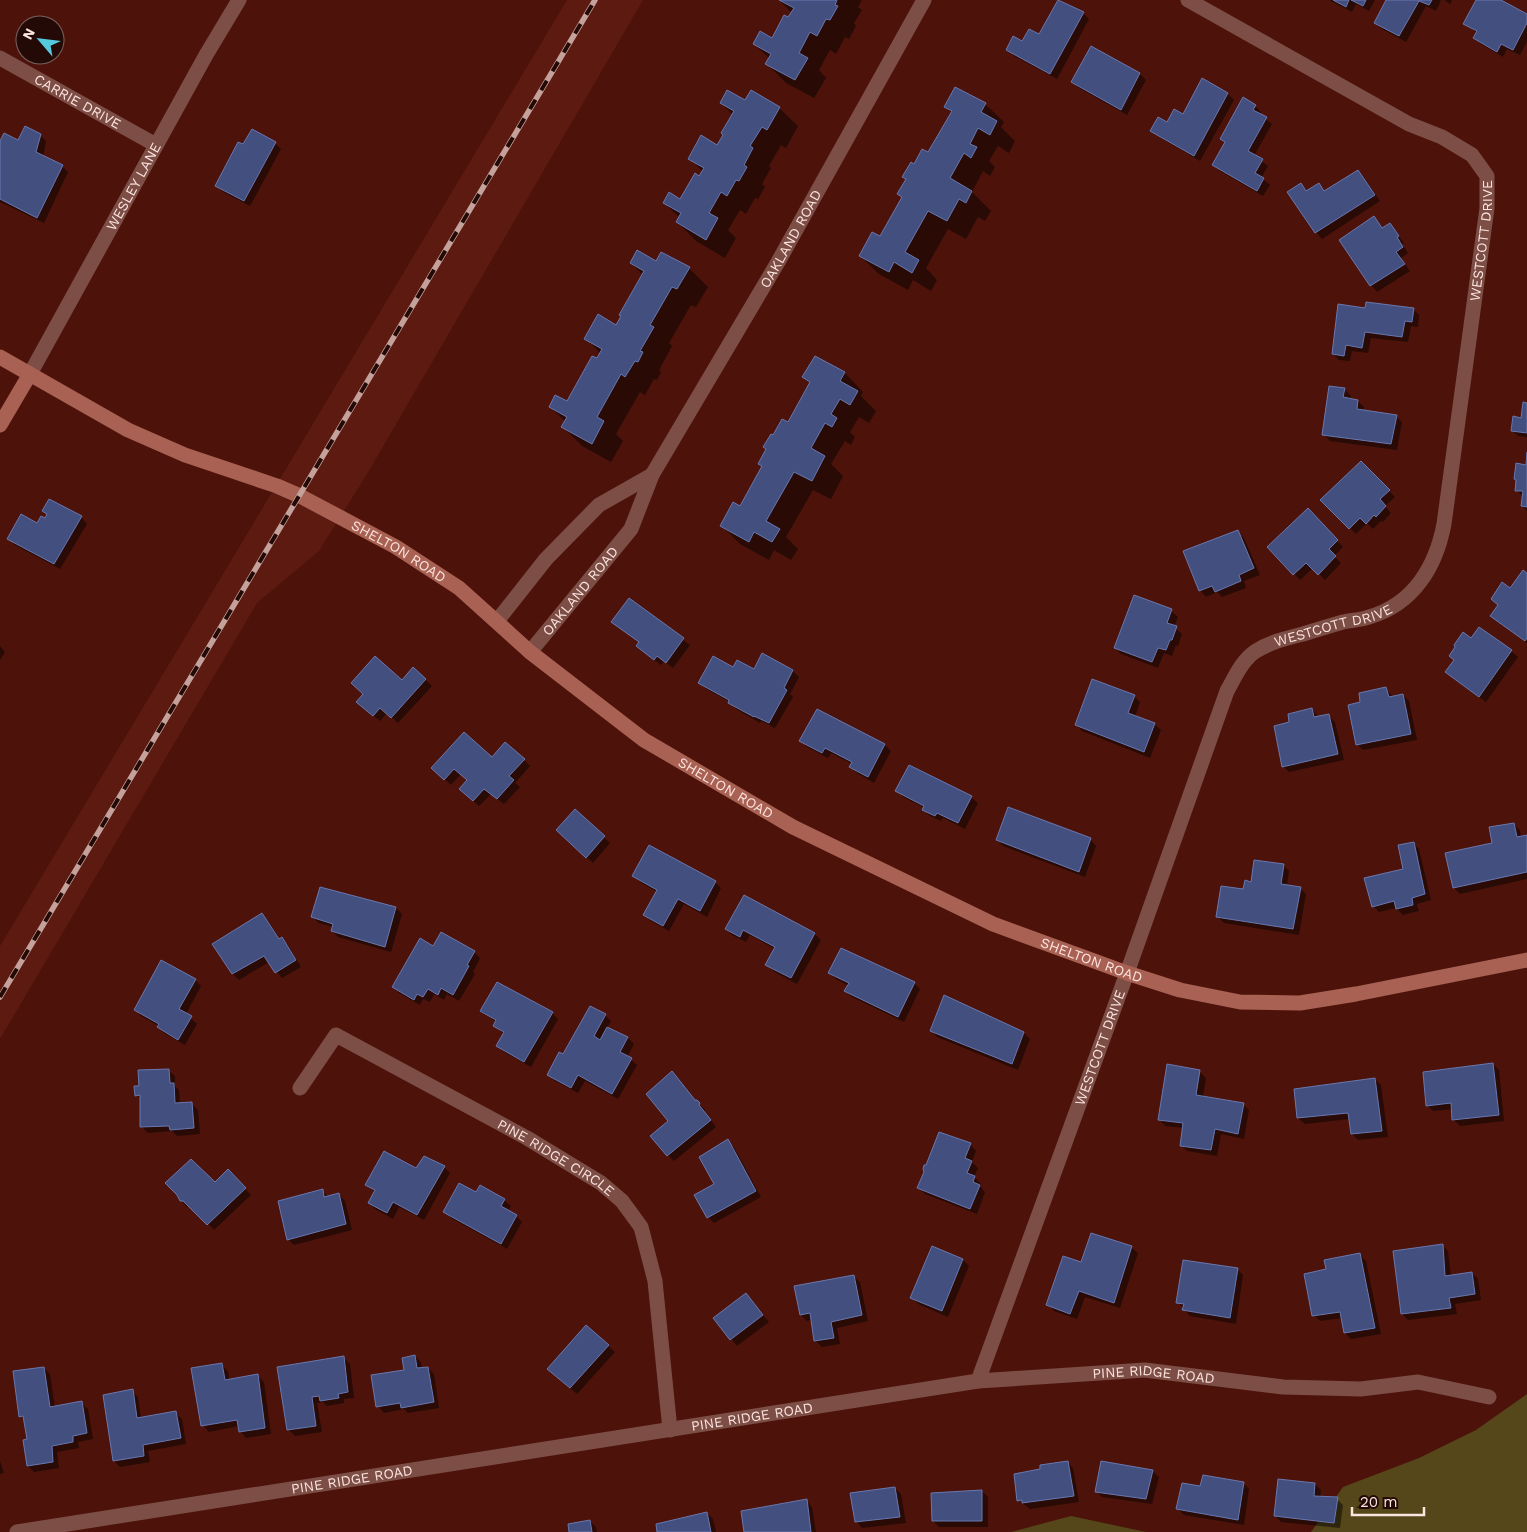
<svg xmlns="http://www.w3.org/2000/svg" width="1527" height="1532" font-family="'Work Sans',sans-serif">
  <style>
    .built { fill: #5c1a10 }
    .green { fill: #55471a }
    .shadow { fill: #0007 }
    .building { fill: #424f7f; stroke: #6878b1 }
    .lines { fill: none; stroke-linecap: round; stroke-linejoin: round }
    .street { stroke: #7c4e46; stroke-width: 15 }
    .secondary { stroke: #a96153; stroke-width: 15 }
    .rail-casing { stroke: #c4a19a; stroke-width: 5.5 }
    .rail { stroke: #230a06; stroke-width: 4; stroke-dasharray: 11; stroke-linecap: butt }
    .labels { text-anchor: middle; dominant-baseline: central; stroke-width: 4; stroke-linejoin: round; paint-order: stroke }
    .street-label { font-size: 14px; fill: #fce4df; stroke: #230a06 }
  </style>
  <rect width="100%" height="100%" fill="#4d130a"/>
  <path class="built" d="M567 0H643L367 474 319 551 257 603 0 1039V946Z"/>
  <path class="green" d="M1527 1394V1532H1311L1343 1487 1419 1458 1476 1430Z
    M1071 1516 1146 1532H1011Z"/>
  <path class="shadow" d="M779 0H862L858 7 862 10 854 23 856 26 849 39 845 37 836 54 830 50 819 70 826 78 814 98 786 83 767 64 770 59 754 44 772 39 792 13Z
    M1329 0H1375L1369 11 1356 4 1352 12Z
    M1387 0H1441L1436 11 1426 6 1406 42 1382 29 1375 23Z
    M1444 0H1452L1450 4Z
    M1477 0H1498L1527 15V41L1520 55 1507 49 1503 57 1481 44 1475 38 1477 33 1465 23Z
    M1083 13 1089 19 1057 79 1014 56 1008 49 1040 35Z
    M1140 74 1146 80 1127 115 1079 88 1072 82Z
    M1203 80 1228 94 1234 100 1200 161 1158 136 1151 130 1183 116Z
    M746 102 779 108 798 126 786 148 781 145 769 166 771 168 762 184 765 187 758 199 755 198 746 214 740 210 728 230 736 238 725 258 696 241 677 222 680 218 664 203 681 200 703 172 690 158 718 146 733 115 721 103Z
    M985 104 1004 122 1001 127 1015 141 1009 153 998 146 989 161 995 167 990 176 983 171 972 192 991 211 985 221 978 217 966 239 948 229 926 268 937 280 931 291 913 280 908 290 879 274 860 256 880 238 903 198 899 194 915 166 929 154 952 113 945 107Z
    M1255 106 1261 112 1260 115 1272 124 1254 156 1268 166 1261 178 1270 185 1263 196 1220 171 1214 165 1226 143 1221 139Z
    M40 135 46 141 43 157 62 166 68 172 44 223 0 202V144L18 141Z
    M275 143 281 149 250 206 223 192 217 185 244 146Z
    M1358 171 1364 178 1380 201 1322 239 1316 232 1289 192 1301 184 1308 192 1319 184 1325 191Z
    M1373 218 1383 229 1390 225 1404 243 1402 244 1408 253 1401 258 1410 271 1377 292 1371 285 1341 240Z
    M657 262 689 268 708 287 696 307 691 305 669 343 672 346 659 370 661 372 657 380 654 379 645 395 640 392 616 434 623 441 611 462 582 446 563 427 566 422 550 407 567 403 598 360 601 354 585 338 616 327 643 275 631 263Z
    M1366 309H1413L1419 315 1418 327 1411 326 1408 342 1371 338 1368 353 1352 351 1350 361 1339 360 1333 354Z
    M845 373 863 392 861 396 876 411 869 423 859 417 850 432 855 437 851 445 845 441 831 464 843 476 831 499 813 490 786 537 798 549 791 560 774 550 769 560 740 544 721 525 741 508 763 467 759 463 774 437 788 424 810 384 804 377Z
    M1344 389 1351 396 1350 400 1358 401 1364 407 1363 411 1396 416 1402 422 1397 450 1330 441 1324 435Z
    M1527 404V437L1518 436 1512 430 1522 419Z
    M1361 463 1395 497 1385 506 1391 513 1383 522 1381 521 1373 529 1367 523 1356 534 1322 500Z
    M1527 463V511L1522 506 1523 496 1516 490Z
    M1308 510 1343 547 1334 556 1341 563 1325 580 1313 568 1300 580 1269 547Z
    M81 517 87 524 60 569 15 545 9 538 38 525 45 520Z
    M1237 532 1244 538 1260 575 1244 581 1246 588 1222 597 1217 592 1206 597 1200 590Z
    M1527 574V643L1492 616 1511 589Z
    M629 600 690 645 673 668 664 661 661 665 644 652 638 646 640 643 613 622Z
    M1171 611 1178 617 1174 627 1182 634 1178 646 1176 645 1172 656 1164 653 1158 668 1121 654 1115 648Z
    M1479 629 1511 651 1518 657 1486 702 1447 672Z
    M0 646 5 652 0 660Z
    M413 668 432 686 398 723 387 713 380 721 364 708 402 681Z
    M734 669 754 671H793L799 677 790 694 793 697 775 728 761 721 760 723 736 709 730 702 706 689 700 683Z
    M1386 689 1393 697 1403 695 1409 701 1417 740 1363 750 1357 744 1362 703Z
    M1134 696 1140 702 1135 717 1154 724 1161 730 1150 758 1082 731 1076 725Z
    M1312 709 1319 718 1329 716 1335 722 1344 760 1289 772 1283 766 1291 722Z
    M817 711 885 745 891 751 874 783 857 773 850 767 852 764 831 753 828 758 807 747 801 741Z
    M492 759 524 760 530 766 515 783 520 787 504 804 491 794 479 806 467 795 469 781 461 774 451 785 433 768Z
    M909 766 971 797 978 803 965 829 943 818 941 821 930 816 923 810 925 808 903 797 897 790Z
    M575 811 610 843 593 863 564 836Z
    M1513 824 1520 830 1521 838 1527 836V879L1460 894 1454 888 1493 844Z
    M1090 839 1096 846 1085 877 1003 846 997 840Z
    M1413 843 1419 849 1431 900 1417 904 1419 911 1403 915 1396 908 1379 912 1373 906 1405 870Z
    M1283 865 1289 871 1287 886 1300 888 1306 894 1299 935 1224 923 1218 917 1252 883Z
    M634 876 715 882 721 888 707 917 684 904 669 931 651 921 644 915 657 892 640 882Z
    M396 908 402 914 391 952 338 937 332 931 333 927 319 923 312 917Z
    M262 915 268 921 280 939H282L288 945 301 967 282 978 269 962 239 980 233 974 214 945Z
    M726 929 815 934 821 940 797 984 773 971 767 964 775 949 750 935 746 942 732 935Z
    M442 934 474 952 480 958 473 972 475 974 459 1001 447 994 444 1000 434 994 430 1002 423 999 420 1005 399 993 393 987 434 947Z
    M829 973 914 983 920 989 904 1022 852 997 846 991 849 986 836 979Z
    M195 980 201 986 186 1014 197 1024 185 1045 164 1033 158 1027 159 1026 141 1016 135 1009Z
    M945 997 1024 1033 1030 1039 1018 1070 937 1037 931 1030Z
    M482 1011 552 1013 558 1019 531 1067 504 1052 497 1046 504 1034 494 1025 496 1022Z
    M605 1015 611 1021 607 1028 628 1038 634 1044 627 1057 637 1065 618 1099 585 1081 578 1093 555 1081 549 1075Z
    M1493 1064 1499 1070 1504 1121 1460 1126 1454 1120 1453 1109 1433 1111 1427 1105Z
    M168 1070 175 1076V1086L179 1090 180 1104H192L198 1110 200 1134 177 1136 172 1131 148 1133 142 1127 141 1100 137 1095Z
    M1199 1071 1206 1078 1203 1097 1243 1104 1249 1110 1244 1139 1221 1134 1217 1156 1187 1151 1181 1145 1184 1128 1165 1126 1159 1119Z
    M1375 1079 1381 1085 1388 1137 1358 1140 1352 1134 1350 1119 1305 1124 1298 1118Z
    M696 1101 705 1110V1112L716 1127 674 1161 668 1155Z
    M727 1141 734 1147 761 1197 714 1223 708 1217Z
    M970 1144 976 1151 972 1162 978 1168 974 1177 981 1184 980 1186 985 1192 977 1214 925 1194 919 1188 925 1171Z
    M444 1167 450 1173 424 1220 399 1207 393 1219 375 1209 369 1203 375 1192 367 1184 417 1170Z
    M228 1171 251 1195 214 1230 191 1206 187 1207 181 1200 215 1184Z
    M322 1191 329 1197 339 1195 345 1201 352 1230 294 1245 288 1239Z
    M476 1194 504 1200 511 1206 508 1211 516 1216 522 1222 507 1249 451 1218 445 1211Z
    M1442 1245 1448 1251 1451 1276 1472 1273 1478 1279 1481 1300 1455 1304 1457 1314 1408 1320 1402 1314Z
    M1131 1247 1138 1253 1120 1308 1085 1297 1077 1319 1054 1311 1048 1304Z
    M1360 1255 1366 1261 1381 1334 1351 1339 1345 1333 1343 1318 1320 1321 1314 1315 1327 1270Z
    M963 1260 969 1266 948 1317 918 1304 912 1298Z
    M1237 1269 1243 1275 1236 1324 1190 1316 1178 1302Z
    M853 1276 860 1282 868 1321 837 1328 840 1344 822 1347 816 1341 813 1320 807 1321 801 1315Z
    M746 1295 769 1322 737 1346 715 1318Z
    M586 1327 615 1352 577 1394 555 1375Z
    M415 1356 421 1362 422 1369 428 1368 434 1374 439 1408 408 1413 404 1409 384 1413 378 1406 406 1371Z
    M344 1358 350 1364 354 1398 344 1399V1403L327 1406 323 1402 317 1403 322 1432 295 1436 289 1430 278 1368Z
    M221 1365 228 1371 229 1380 258 1376 264 1382 271 1434 246 1438 240 1431 239 1426 209 1432 203 1425Z
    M44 1368 50 1374 55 1408 81 1403 88 1409 93 1439 78 1442 79 1448 57 1452 59 1468 34 1472 28 1466V1440L25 1420 20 1416Z
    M132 1391 138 1397 141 1419 176 1413 182 1419 186 1444 148 1451 150 1462 120 1467 114 1461Z
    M0 1461 4 1473 0 1474Z
    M1067 1462 1073 1468 1079 1502 1030 1509 1018 1500 1041 1470Z
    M1152 1471 1159 1477 1152 1504 1102 1497 1096 1491Z
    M1243 1483 1249 1489 1244 1525 1184 1515 1178 1509 1201 1488Z
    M1315 1484 1321 1490 1320 1498 1337 1499 1343 1505 1340 1528 1281 1522 1275 1516Z
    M895 1488 901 1494 906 1523 862 1528 856 1521Z
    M982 1491 988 1497V1527H939L933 1521Z
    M806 1500 812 1507 816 1532H745Z
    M707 1513 713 1519 716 1532H659Z
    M590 1521 596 1527 597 1532H571Z"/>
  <path class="building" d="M779 0H837L835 5 838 6 830 20 826 19 817 36 810 32 799 53 808 58 795 80 765 64 771 54 753 44 760 31 772 38 784 15 788 17 794 8Z
    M1058 0 1084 12 1050 74 1006 50 1013 36 1022 41 1029 29 1039 34Z
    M1333 0H1349L1346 7Z
    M1351 0H1366L1363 6Z
    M1386 0H1432L1429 5 1419 1 1399 36 1374 23Z
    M1476 0H1501L1527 14V23L1513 50 1501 44 1497 52 1473 38 1477 31 1463 24Z
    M1091 46 1140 73 1121 110 1071 82Z
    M1202 78 1228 93 1194 156 1150 131 1158 117 1167 122 1174 109 1183 114Z
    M955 87 986 103 981 112 997 121 990 135 978 128 970 144 977 147 971 158 964 153 950 178 972 191 966 203 959 199 947 221 928 211 905 252 919 260 912 273 894 262 889 272 859 256 872 232 880 236 902 197 897 194 906 179 902 177 911 162 914 164 922 149 928 152 952 111 944 107Z
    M727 90 745 100 751 90 780 107 767 130 762 127 750 146 753 148 744 165 747 167 739 181 736 180 727 196 721 192 709 213 718 218 706 240 676 222 681 213 663 203 669 192 680 199 695 173 699 176 704 168 688 159 701 135 717 145 723 135 721 133 734 111 720 103Z
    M1243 97 1256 105 1253 110 1267 117 1248 151 1263 159 1255 173 1264 178 1257 191 1212 165 1225 142 1220 139Z
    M25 126 41 134 36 152 63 165 37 218 0 199V141L4 133 18 140Z
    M252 129 276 142 244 201 215 186 238 142 243 144Z
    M1358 170 1375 195 1315 233 1287 192 1301 183 1306 191 1319 183 1324 191Z
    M1374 216 1382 228 1390 223 1399 236 1397 237 1403 247 1396 252 1405 264 1370 286 1339 240Z
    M637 250 656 261 661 252 690 267 677 289 672 287 650 325 654 327 640 351 643 352 638 362 635 361 625 377 621 374 597 417 604 421 592 444 561 427 567 417 549 407 555 395 567 401 592 356 597 358 602 349 584 339 598 314 616 325 621 316 619 315 644 271 630 263Z
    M1366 302 1414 308 1412 322 1405 321 1402 337 1365 332 1362 348 1346 345 1344 356 1332 354 1338 304 1365 308Z
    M815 356 845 372 840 381 858 391 850 405 840 399 831 414 837 418 832 427 825 423 811 448 825 456 812 481 794 472 766 521 780 529 772 542 754 532 749 542 720 526 733 502 740 506 762 466 758 464 766 449 763 447 771 434 773 435 782 419 788 422 810 382 802 377Z
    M1329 386 1345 388 1343 397 1358 400 1357 409 1397 415 1391 444 1322 435Z
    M1523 402 1527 403V433L1511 431 1513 416 1521 418Z
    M1527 452V507L1521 506 1523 491H1515L1516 480 1514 479 1516 463 1526 465Z
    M1361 461 1390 490 1380 499 1386 506 1376 517 1374 515 1366 524 1360 518 1349 529 1320 500Z
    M49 499 82 516 54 564 7 539 21 514 37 523 41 516 45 518 47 514 42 511Z
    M1308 508 1338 540 1329 549 1336 556 1318 575 1306 563 1293 575 1267 547Z
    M1238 530 1254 568 1239 575 1241 581 1215 592 1212 586 1199 591 1183 551Z
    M1523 570 1527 573V638L1525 641 1490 616 1498 605 1491 599 1502 582 1510 588Z
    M1134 595 1172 609 1167 623 1177 626 1172 640H1170L1166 650 1158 648 1152 662 1114 648Z
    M629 598 684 638 666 663 657 656 654 660 636 646 639 642 611 622Z
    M1479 627 1512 650 1479 697 1445 672 1454 660 1449 656 1455 647 1454 645 1463 632 1471 638Z
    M762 653 793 670 784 688 787 690 769 723 754 716V717L728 703 729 700 698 683 713 656 733 667 737 660 754 669Z
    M375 656 402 680 413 667 426 679 391 718 380 708 373 716 356 702 363 694 351 683Z
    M1092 679 1135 695 1128 713 1155 723 1144 752 1075 725Z
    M1386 687 1389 697 1403 694 1411 734 1356 745 1348 705 1360 702 1359 693Z
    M1312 708 1314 717 1329 714 1338 754 1282 767 1274 726 1289 722 1288 714Z
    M817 709 885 744 868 777 849 767 852 762 825 748 822 753 799 741Z
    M464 732 492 757 505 742 525 759 509 776 514 780 497 799 484 789 473 801 459 789 467 780 454 769 444 780 431 768Z
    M909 765 972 796 958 823 937 813 935 816 922 810 924 806 895 791Z
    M1008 807 1091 838 1079 872 996 840Z
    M575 809 605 836 586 858 556 830Z
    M1514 823 1517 837 1527 835V872L1453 888 1445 853 1492 843 1489 827Z
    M1414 842 1425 894 1412 898 1413 905 1396 909 1394 901 1372 907 1364 878 1403 869 1398 845Z
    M649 845 716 881 700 911 678 899 663 926 643 915 657 890 632 876Z
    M1254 860 1284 864 1281 884 1301 887 1293 929 1216 917 1221 886 1243 889 1245 880 1251 882Z
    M320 887 396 907 385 947 331 931 333 924 311 917Z
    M744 895 815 933 791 978 765 965 775 947 743 930 740 937 725 929Z
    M262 913 279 939 282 937 296 960 275 973 264 956 232 974 212 944Z
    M441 932 475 951 467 965 469 966 453 995 441 988 438 995 428 989 423 997 417 994 414 1000 392 987 420 938 433 946Z
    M841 948 915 982 898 1017 844 991 849 983 828 973Z
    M161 960 196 979 179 1009 192 1016 178 1040 157 1027 159 1024 134 1010Z
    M497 982 553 1012 524 1062 496 1046 504 1032 493 1026 496 1020 480 1011Z
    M944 995 1024 1032 1012 1064 930 1031Z
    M590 1006 606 1014 594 1036 600 1040 607 1027 628 1037 620 1052 632 1058 612 1094 578 1075 571 1088 547 1075 559 1052 563 1054Z
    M1493 1063 1499 1115 1452 1120 1451 1103 1426 1106 1423 1072Z
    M1167 1064 1200 1070 1196 1095 1244 1103 1238 1134 1215 1129 1211 1150 1180 1146 1183 1123 1158 1120Z
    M169 1069 170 1083H174L175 1103 192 1102 194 1128 170 1130 169 1126 140 1127V1095L135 1096 134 1086H139L138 1070Z
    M672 1071 695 1100H697L700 1103 699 1105 711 1120 667 1156 650 1136 668 1121 646 1094Z
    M1375 1078 1382 1131 1351 1134 1348 1113 1297 1118 1294 1089Z
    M939 1132 971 1143 965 1158 972 1161 967 1173 975 1176 973 1182 980 1185 970 1209 917 1188 924 1172 923 1169 924 1165H926Z
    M728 1139 756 1191 707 1218 694 1195 714 1184 699 1157Z
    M384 1151 416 1168 424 1156 445 1166 417 1215 393 1202 387 1213 368 1203 375 1190 365 1185Z
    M191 1159 215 1182 228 1169 246 1188 207 1225 183 1201H180L177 1195 165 1183Z
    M459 1183 476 1192 480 1185 505 1199 501 1206 517 1215 501 1244 443 1212Z
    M323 1189 324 1197 339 1193 346 1224 287 1240 278 1201Z
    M1091 1233 1132 1246 1114 1303 1079 1291 1070 1314 1046 1305 1063 1256 1081 1262Z
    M1443 1244 1445 1276 1472 1272 1475 1294 1449 1298 1451 1308 1401 1314 1393 1251Z
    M932 1246 963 1259 942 1311 910 1298Z
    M1360 1253 1375 1328 1344 1333 1340 1312 1312 1316 1304 1274 1326 1269 1324 1260Z
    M1183 1260 1238 1268 1230 1318 1182 1310 1184 1304 1176 1303Z
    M854 1275 862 1315 831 1322 834 1338 814 1341 810 1313 800 1315 794 1286Z
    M746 1293 763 1315 730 1340 713 1318Z
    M586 1325 609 1345 570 1388 547 1369Z
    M415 1355 417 1368 428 1367 434 1402 401 1408 400 1403 376 1407 371 1375 404 1370 402 1358Z
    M344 1356 348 1392 338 1394 339 1398 320 1401 319 1396 312 1397 316 1426 287 1430 277 1367Z
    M222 1363 225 1380 258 1374 265 1428 239 1432 237 1420 201 1426 191 1368Z
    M44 1367 50 1407 82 1401 87 1433 73 1436V1442L52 1446 53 1462 27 1466 23 1440 27 1439 23 1416 19 1417 13 1371Z
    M133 1389 137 1418 176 1411 181 1438 143 1445 144 1456 113 1461 103 1395Z
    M1068 1461 1074 1496 1022 1503V1500L1017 1501 1014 1474 1040 1469V1465Z
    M1101 1461 1153 1470 1146 1499 1095 1492Z
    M1203 1475 1244 1482 1238 1520 1176 1509 1182 1483 1200 1486Z
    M1278 1479 1315 1483 1314 1496 1338 1497 1334 1523 1274 1516Z
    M895 1487 900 1517 855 1522 850 1493Z
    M982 1490V1521H932L931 1493Z
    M807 1499 811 1532H744L741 1511Z
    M707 1512 711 1532H657L656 1524Z
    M590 1520 592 1532H569L568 1524Z"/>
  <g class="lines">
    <g class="street">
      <path id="s1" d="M0 58 156 145"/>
      <path id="s2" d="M30 374 206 55 239 0"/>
      <path d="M497 621 546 559 599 505 652 475"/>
      <path id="s3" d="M530 652 631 529 652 475 778 262 924 0"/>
      <path id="s4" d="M300 1088 336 1035 527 1138 601 1183 622 1201 641 1227 655 1281 670 1430"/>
      <path id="s5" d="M978 1381 1127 973 1227 691C1235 677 1242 660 1256 651 1270 642 1287 638 1303 634 1316 630 1329 626 1343 622 1352 620 1361 620 1369 617 1414 604 1436 566 1444 524L1487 208V176L1472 155 1442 137 1409 124 1188 0"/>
      <path id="s6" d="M17 1532 978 1381 1145 1370 1283 1387 1361 1389 1418 1382 1489 1397"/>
    </g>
    <g class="secondary">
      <path id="s7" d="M0 357 128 430 185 455 277 486 300 496 396 547 459 588 530 652 644 740 793 827 993 924 1127 973 1180 990 1240 1002 1300 1003 1356 994 1527 960"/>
      <path d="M0 425 30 374"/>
    </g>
    <defs>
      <path id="rail" d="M0 997 595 0"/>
    </defs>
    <use href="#rail" class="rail-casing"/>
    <use href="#rail" class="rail"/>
  </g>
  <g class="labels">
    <g class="street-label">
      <text stroke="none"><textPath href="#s1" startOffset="89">CARRIE DRIVE</textPath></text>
      <text stroke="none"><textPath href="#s2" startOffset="214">WESLEY LANE</textPath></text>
      <text stroke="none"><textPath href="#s3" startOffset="491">OAKLAND ROAD</textPath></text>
      <text stroke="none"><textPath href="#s5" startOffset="1314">WESTCOTT DRIVE</textPath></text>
      <text stroke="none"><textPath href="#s7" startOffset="445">SHELTON ROAD</textPath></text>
      <text stroke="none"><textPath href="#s3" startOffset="79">OAKLAND ROAD</textPath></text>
      <text stroke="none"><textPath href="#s5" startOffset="865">WESTCOTT DRIVE</textPath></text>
      <text stroke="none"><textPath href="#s7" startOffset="850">SHELTON ROAD</textPath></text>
      <text stroke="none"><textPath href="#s7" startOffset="1255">SHELTON ROAD</textPath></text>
      <text stroke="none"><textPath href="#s5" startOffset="355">WESTCOTT DRIVE</textPath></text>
      <text stroke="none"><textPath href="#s4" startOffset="316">PINE RIDGE CIRCLE</textPath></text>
      <text stroke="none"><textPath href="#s6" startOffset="1149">PINE RIDGE ROAD</textPath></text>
      <text stroke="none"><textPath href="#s6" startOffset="744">PINE RIDGE ROAD</textPath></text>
      <text stroke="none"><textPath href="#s6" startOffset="339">PINE RIDGE ROAD</textPath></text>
    </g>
  </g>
  <g transform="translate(40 40) rotate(298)"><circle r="24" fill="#230a06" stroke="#7a615d"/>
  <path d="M0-4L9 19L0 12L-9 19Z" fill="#55cadf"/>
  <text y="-8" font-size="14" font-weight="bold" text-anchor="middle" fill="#fce4df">N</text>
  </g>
  <path d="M1352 1507v8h72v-8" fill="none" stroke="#fce4df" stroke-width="2.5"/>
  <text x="1360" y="1507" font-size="15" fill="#fce4df" stroke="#230a06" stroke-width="4" paint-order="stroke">20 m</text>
</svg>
